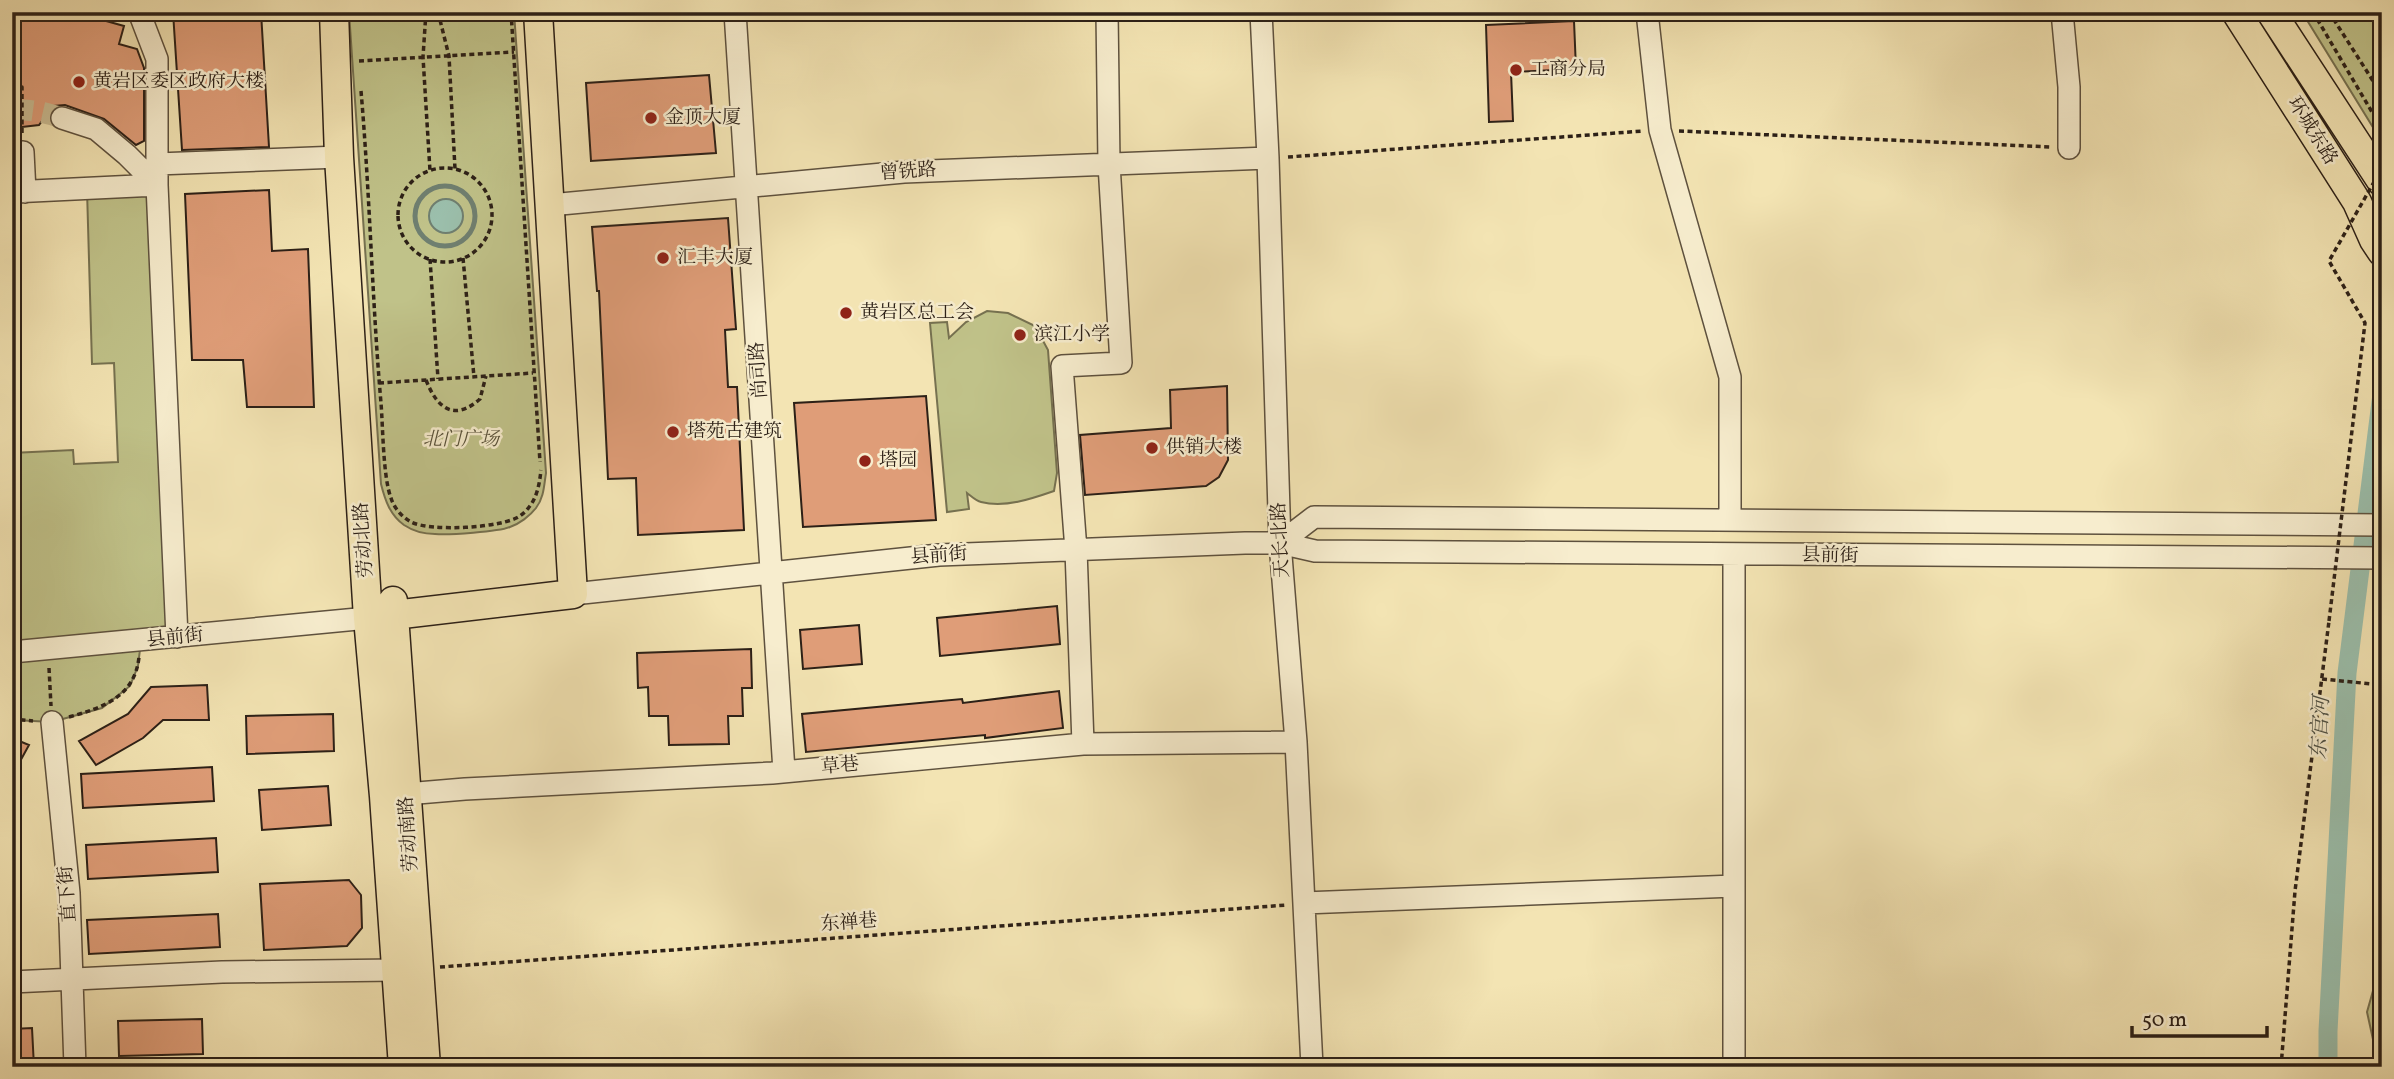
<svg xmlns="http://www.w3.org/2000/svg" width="2394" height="1079" font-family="Vollkorn,'Noto Serif SC',serif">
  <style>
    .green { fill: #c0c289; stroke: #767150; stroke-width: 2 }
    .water { fill: #9bbfac; stroke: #6f7f70; stroke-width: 2 }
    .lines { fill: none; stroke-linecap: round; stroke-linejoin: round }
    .stream { stroke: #6f7f70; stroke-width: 5 }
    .canal { stroke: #9bbfac; stroke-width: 19 }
    .building { fill: #df9d78; stroke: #2c2017; stroke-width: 2 }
    .minor-tunnel { stroke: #cbbd94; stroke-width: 21; stroke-dasharray: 21 10; stroke-linecap: butt }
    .minor-casing { stroke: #5e513e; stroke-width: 24 }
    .major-casing { stroke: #2c2017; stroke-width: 31 }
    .path { stroke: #2c2017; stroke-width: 3.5; stroke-dasharray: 5 3.5; stroke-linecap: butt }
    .minor { stroke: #f7edce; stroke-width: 21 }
    .major { stroke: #f3e4b3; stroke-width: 28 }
    .path-bridge { stroke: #2c2017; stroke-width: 3.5; stroke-dasharray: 5 3.5; stroke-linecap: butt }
    .poi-dot { fill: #8f2418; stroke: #f7edce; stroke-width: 2.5 }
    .labels { text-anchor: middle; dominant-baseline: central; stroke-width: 5; stroke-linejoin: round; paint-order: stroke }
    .poi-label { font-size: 19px; fill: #2c2017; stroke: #f7edce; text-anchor: start }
    .street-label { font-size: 19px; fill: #2c2017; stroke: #f7edce }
    .park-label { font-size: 19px; font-style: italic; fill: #585139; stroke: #f7edce }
    .water-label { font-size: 21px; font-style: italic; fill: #4d5044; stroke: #f7edce }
  </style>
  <rect width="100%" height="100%" fill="#f3e4b3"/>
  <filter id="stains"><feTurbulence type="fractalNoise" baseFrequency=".00286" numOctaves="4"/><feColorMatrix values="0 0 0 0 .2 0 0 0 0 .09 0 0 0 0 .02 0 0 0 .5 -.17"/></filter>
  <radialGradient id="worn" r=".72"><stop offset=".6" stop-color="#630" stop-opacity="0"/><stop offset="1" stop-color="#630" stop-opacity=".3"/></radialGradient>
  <path class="green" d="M349 12H514L546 473C544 485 544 498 536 508 530 516 519 524 510 527 498 532 449 535 435 534 424 534 413 531 404 525 390 515 385 500 381 484Z
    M2302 12H2382V142Z
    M157 185 177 637 141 641 138 666 130 686 102 708 52 722 14 720 12 719V453L73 450 74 464 118 462 114 363 92 364 87 190Z
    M987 311 1008 313 1035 326 1048 350 1057 473 1054 491C1031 499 1005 508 981 502 976 501 971 496 967 493L969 509 947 512 930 323 947 322 949 338 966 322Z
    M2382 959V1067H2379L2367 1012Z"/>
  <path class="water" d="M429 216a17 17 0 1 1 34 0a17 17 0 1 1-34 0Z"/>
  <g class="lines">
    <path class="stream" d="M415 216a30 30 0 1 1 60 0a30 30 0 1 1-60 0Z"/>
    <path class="canal" d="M2328 1067V1031L2347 673 2382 394"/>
  </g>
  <path class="building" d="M12 12H74L124 26 119 44 137 49 144 68V141L136 145 104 119 65 105 53 106 39 125 22 127 12 123Z
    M173 12H261L269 147 182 150Z
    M1574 21 1576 69 1511 72 1513 121 1489 122 1486 25Z
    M709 75 716 153 591 161 586 83Z
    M269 190 272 251 308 249 314 407H247L243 360H192L185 194Z
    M728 218 736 329 725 330 728 387H737L744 530 638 535 636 478 608 479 599 291H597L592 227Z
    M1227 386 1228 460 1219 477 1206 486 1085 495 1080 435 1171 428 1170 390Z
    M926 396 936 520 803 527 794 403Z
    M1057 606 1060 644 940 656 937 618Z
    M859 625 862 664 803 669 800 630Z
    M751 649 752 688H742L743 716H728L729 744 669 745 668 716H649L648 687 638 688 637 653Z
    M207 685 209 720H163L143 738 96 765 79 741 128 714 151 687Z
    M1059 691 1063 728 985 738V735L806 752 802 714 962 699 963 703Z
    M333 714 334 751 247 754 246 716Z
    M12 738 29 745 12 776Z
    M212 767 214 801 83 808 81 774Z
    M328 786 331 825 262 830 259 790Z
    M216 838 218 872 88 879 86 845Z
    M349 880 361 895 362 928 347 946 264 950 260 884Z
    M218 914 220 947 89 954 87 920Z
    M202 1019 203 1054 119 1056 118 1021Z
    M32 1028 34 1067H12V1029Z"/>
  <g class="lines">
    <path class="minor-tunnel" d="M12 111C29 108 46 113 62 118"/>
    <defs>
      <path id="minor" d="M139 12 157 59V185L177 637
        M735 12 784 771
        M1261 12 1268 158 1280 543 1296 742 1312 1067
        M1647 12 1660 130 1730 377V520
        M2062 12 2069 87V148
        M62 118 96 129 127 155 157 185
        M23 152 25 192
        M157 164 339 157
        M12 192 157 185
        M550 205 904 172 1268 158
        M1280 543 1314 517 2382 525
        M1734 555V1067
        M573 594 939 555 1245 543H1280L1315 551 2382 558
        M12 652 368 618
        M52 722 69 893 75 1067
        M1083 744 1076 550 1062 366 1121 363 1109 164 1107 12
        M394 795 465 789 772 773 1083 744 1296 742
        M1304 903 1734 886
        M12 982 222 972 396 970"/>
      <path id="major" d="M334 12 339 157 368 618 384 796 403 1067
        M2236 12 2357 202 2374 240 2382 252
        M2271 12 2382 182
        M393 601 426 1067
        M368 618 573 594 538 12"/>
    </defs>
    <use href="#minor" class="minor-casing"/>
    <use href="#major" class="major-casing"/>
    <path class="path" d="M426 12 423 57 430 171
      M438 12 449 56 455 169
      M511 12 540 462
      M2313 12 2382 129
      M2329 12 2382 95
      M359 61 514 52
      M12 87H22V136
      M361 91C370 195 372 300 381 403 383 428 383 477 391 498 394 508 402 517 411 522 430 532 503 528 520 516 536 504 539 488 541 470
      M1679 131 2052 147
      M1288 157 1643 131
      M398 215a47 47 0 1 1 94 0a47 47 0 1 1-94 0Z
      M463 258 474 377
      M430 259 438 379
      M426 380C437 408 454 422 480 399L486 376
      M379 383 533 373
      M49 668 51 706
      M2322 679 2382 685
      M69 717C102 708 135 697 139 657
      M12 719 33 721
      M440 967 1287 905
      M2281 1067 2295 891 2329 621"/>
    <use href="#minor" class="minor"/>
    <use href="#major" class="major"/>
    <path class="path-bridge" d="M2329 621 2365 323 2329 261 2382 168"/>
  </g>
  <g class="poi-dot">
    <circle cx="1516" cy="70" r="7"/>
    <circle cx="79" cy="82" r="7"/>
    <circle cx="651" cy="118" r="7"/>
    <circle cx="663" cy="258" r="7"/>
    <circle cx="846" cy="313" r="7"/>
    <circle cx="1020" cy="335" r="7"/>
    <circle cx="673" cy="432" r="7"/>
    <circle cx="1152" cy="448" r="7"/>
    <circle cx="865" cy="461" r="7"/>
  </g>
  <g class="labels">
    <g class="poi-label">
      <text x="1530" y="70">工商分局</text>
      <text x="93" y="82">黄岩区委区政府大楼</text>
      <text x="665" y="118">金顶大厦</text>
      <text x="677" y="258">汇丰大厦</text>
      <text x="860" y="313">黄岩区总工会</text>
      <text x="1034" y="335">滨江小学</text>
      <text x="687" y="432">塔苑古建筑</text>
      <text x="1166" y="448">供销大楼</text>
      <text x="879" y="461">塔园</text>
    </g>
    <g class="street-label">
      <text transform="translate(2312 131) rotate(58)">环城东路</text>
      <text transform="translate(908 172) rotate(-4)">曾铣路</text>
      <text transform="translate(759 370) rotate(-94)">尚司路</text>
      <text transform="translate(364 540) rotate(-94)">劳动北路</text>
      <text transform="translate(1281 540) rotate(-93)">天长北路</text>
      <text transform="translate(939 556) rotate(-4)">县前街</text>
      <text transform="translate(1830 556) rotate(1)">县前街</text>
      <text transform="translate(175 638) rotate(-6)">县前街</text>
      <text transform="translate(840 766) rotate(-5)">草巷</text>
      <text transform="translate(409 834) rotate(-94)">劳动南路</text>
      <text transform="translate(68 894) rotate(-94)">直下街</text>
      <text transform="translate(849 923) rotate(-4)">东禅巷</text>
    </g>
    <g class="park-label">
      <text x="461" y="440">北门广场</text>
    </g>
    <g class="water-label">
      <text transform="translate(2321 728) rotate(-87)">东官河</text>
    </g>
  </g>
  <rect width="2394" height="1079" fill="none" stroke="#f3e4b3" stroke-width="42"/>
  <rect x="14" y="14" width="2366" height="1051" fill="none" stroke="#2c2017" stroke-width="3.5"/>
  <rect x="21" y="21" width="2352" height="1037" fill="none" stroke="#2c2017" stroke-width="2"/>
  <path d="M2132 1026v10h135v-10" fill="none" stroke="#2c2017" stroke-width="3.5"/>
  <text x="2142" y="1026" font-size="21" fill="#2c2017" stroke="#f7edce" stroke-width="5" paint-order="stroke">50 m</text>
  <rect width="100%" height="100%" filter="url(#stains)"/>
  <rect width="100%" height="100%" fill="url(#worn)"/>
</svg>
